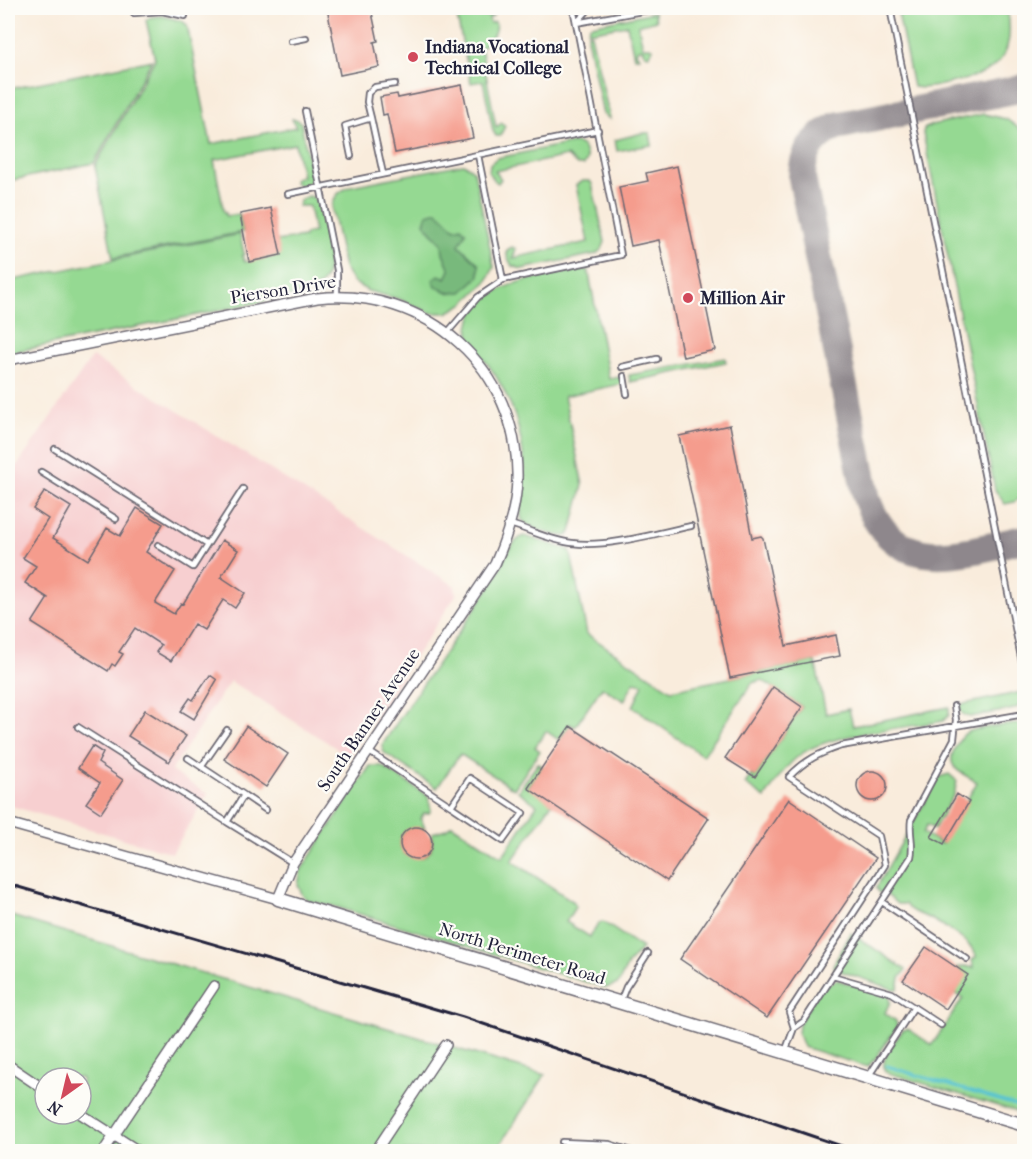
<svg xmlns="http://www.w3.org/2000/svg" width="1032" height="1159" font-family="'IM FELL French Canon',serif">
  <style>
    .built { fill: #f7cfd0 }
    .green { fill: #95d992; stroke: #5c7e66; stroke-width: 1.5; fill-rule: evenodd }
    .forest { fill: #78b97c; stroke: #4d6e5c; stroke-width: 1.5 }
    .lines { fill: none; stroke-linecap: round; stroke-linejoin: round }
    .stream { stroke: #57c3d2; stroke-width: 3 }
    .taxiway { stroke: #8e878c; stroke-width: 28 }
    .building { fill: #f59c8d }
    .service-casing { stroke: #6d6973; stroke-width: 8 }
    .minor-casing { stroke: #6d6973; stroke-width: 12 }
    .tertiary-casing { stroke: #6d6973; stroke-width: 15 }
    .service { stroke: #fff; stroke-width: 4.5 }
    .minor { stroke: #fff; stroke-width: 9 }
    .tertiary { stroke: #fff; stroke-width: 12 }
    .rail { stroke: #22223b; stroke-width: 3 }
    .poi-dot { fill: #d1495b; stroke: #fdfcf7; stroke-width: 2 }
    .labels { text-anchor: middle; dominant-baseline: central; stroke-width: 4.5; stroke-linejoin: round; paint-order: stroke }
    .poi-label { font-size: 18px; font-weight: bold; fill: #22223b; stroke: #fdfcf7; text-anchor: start }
    .street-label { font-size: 18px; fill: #22223b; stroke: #fdfcf7 }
  </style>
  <rect width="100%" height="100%" fill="#fdfcf7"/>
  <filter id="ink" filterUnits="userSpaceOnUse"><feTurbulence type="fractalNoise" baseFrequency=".0167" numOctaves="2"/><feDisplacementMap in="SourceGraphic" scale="12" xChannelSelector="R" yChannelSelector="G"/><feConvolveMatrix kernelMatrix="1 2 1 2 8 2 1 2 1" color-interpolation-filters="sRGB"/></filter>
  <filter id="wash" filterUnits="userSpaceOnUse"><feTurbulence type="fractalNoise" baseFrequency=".008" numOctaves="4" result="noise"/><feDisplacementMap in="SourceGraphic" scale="24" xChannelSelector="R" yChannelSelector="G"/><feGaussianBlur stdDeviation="1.35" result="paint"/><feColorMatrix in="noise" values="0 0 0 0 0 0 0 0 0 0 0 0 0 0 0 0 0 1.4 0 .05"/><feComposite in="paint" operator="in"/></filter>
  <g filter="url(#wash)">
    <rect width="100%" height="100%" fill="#f9ecdc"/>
    <path class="built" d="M92 357 455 586 456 595 349 756 230 681 171 771 208 794 172 853 8 805V479Z"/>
    <path class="green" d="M455 8H483L485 16H494L489 18 490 23 495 22C498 33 489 41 481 48L496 127 502 123 505 126 500 136H496L493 131 483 81 471 83Z
      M897 8H1007C1017 58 996 74 950 83 937 86 926 89 913 87Z
      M654 12 656 20 638 25 643 47H650L653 49 649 55 645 54 642 49H638L636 52 639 57H634L627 25 588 32 589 26 592 25Z
      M162 16 182 21 187 25 211 144 296 127 292 119H296L301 123 312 177 308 184 300 186 294 182 295 178 302 176 295 144 214 160 224 213H226V216L239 214 243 232 113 258 95 166 155 59 146 20 151 17Z
      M588 34H591L610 119 603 114 587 38Z
      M152 60 94 163 8 181V89Z
      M984 114 1006 119 1024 132V496L1014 502 1005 504 995 490 923 133 924 129 931 125Z
      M642 133H650L652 145 617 151 615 140Z
      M572 143C583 142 585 149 587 159L584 165H577L567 156 495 171 501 179 498 183 494 180 489 173 490 164 497 158Z
      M463 164 469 167 474 171 494 267 487 281 463 304 447 313H431L399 299 368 291 353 282 344 268 332 210C332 196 340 191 351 186Z
      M582 181H590L592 184 605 242 602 249 596 254 522 269 512 266 507 256V250L512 247 516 249 513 258 588 242 576 185Z
      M309 196 315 198 318 205C322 227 339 271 318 287 310 293 300 294 291 296L8 353V281L240 234 244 254 242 256 245 262 279 256 277 241 304 237 305 234 314 232 309 206H298L301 199Z
      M588 269 609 379 620 377 622 384 564 396 583 485 571 532 567 536C554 536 531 529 522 520 518 507 524 492 524 479 525 458 521 436 515 416 508 397 499 379 487 363 482 357 477 352 473 345 469 339 468 330 470 323 479 280 553 275 588 269Z
      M725 358 726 362 630 382 629 375Z
      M524 536 570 550 587 634 671 690 815 661 826 714 849 709 853 726 949 707V715L943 721 938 722C903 728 826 734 800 755 785 766 775 783 765 798L745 784 751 775 755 777 802 707 762 680 752 683 703 756 633 707 643 684 634 682 624 701 602 687 575 727 570 724 559 740 546 731 535 747 540 751 514 789 460 754 437 788 386 754 383 751V744C418 689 458 636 494 580 502 566 508 542 524 536Z
      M1022 692V704L1014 709 970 717C962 715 960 712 959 705Z
      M1018 724 1024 726V1114L885 1072C879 1058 895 1042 903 1030L908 1029 932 1045 963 998 953 992 964 973 957 967 965 966 974 968 972 960 976 957C975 944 941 924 929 918 921 914 909 912 905 904H897L884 892 879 893 876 888 939 777 949 774 957 781 954 794 934 829 927 825 923 833 942 844 977 782C962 773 944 768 955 748 958 743 961 736 966 733 977 727 1005 725 1018 724Z
      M538 763 542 766 528 787 552 803 512 861 574 902 575 907 566 922 590 937 599 923 603 922 642 948 628 964 618 984 606 988 333 906 310 901 303 896 298 885 301 870 370 766H382L428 796 431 810 429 813H424L421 818 425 829C393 820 394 861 418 858 423 858 428 855 430 851 434 846 431 839 432 833L446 829 452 825 502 857 537 805 518 791Z
      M8 915 545 1075 496 1151H8ZM45 1078H81V1114H45Z
      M851 933 906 970 900 978 898 989H893L834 969 833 965Z
      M837 980 888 995 890 1002 885 1013 896 1021 897 1027 875 1059 867 1067 803 1047 798 1034 799 1025 803 1016 822 986Z"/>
    <path class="forest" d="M437 211 455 229 461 227 466 232 459 245 479 264V276L462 292 450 293 436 287 433 280 439 275 446 278 450 270 443 253 442 244 424 223 427 214Z"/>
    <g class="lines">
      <path class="stream" d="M887 1066 1024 1108"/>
      <path class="taxiway" d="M1024 88 836 126C814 137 802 153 802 178L867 500C896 579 962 552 1024 539"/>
    </g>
    <g id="blocks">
      <path class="building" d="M327 8H371L378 41 374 42 379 67 340 75Z
        M462 85 473 138 395 153 387 114 383 115 380 97 397 94 398 98Z
        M677 166 715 350 683 357 659 240 631 246 619 187 648 181 646 173Z
        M271 208 281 255 249 262 240 214Z
        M730 425 752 538 761 536 763 538 786 646 836 635 840 656 730 678 679 436Z
        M45 491 71 507 53 538 88 560 107 528 120 536 137 508 163 524 146 552 175 571 155 603 174 614 181 603 183 604 222 540 238 550 221 577 245 593 235 608 223 600 204 630 194 624 171 661 156 652 161 645 135 628 119 652 123 654 115 666 112 664 108 671 32 623 48 598 25 583 36 566 23 558 48 519 33 509Z
        M210 675 217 680 194 719 181 711 190 698 193 700Z
        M773 687 802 707 755 777 725 758Z
        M145 710 186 736 169 762 128 736Z
        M246 726 288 754 266 787 224 759Z
        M570 726 709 818 667 881 528 788Z
        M92 746 103 753 98 763 123 780 101 813 86 803 100 783 78 768Z
        M857 786a15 15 0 1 1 30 0a15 15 0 1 1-30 0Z
        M957 794 969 802 944 844 931 837Z
        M789 799 876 858 767 1018 680 959Z
        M400 843a16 16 0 1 1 32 0a16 16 0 1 1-32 0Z
        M926 947 968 975 946 1009 903 980Z"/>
    </g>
  </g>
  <g filter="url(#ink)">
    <use href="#blocks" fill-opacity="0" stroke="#6d6973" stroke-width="1.5"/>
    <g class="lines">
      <defs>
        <path id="service" d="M573 8 576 23 590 8
          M890 8 1024 672
          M134 13 162 11 185 16
          M291 41 306 38
          M305 111 337 270V296
          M371 118 367 102 368 93 375 87 395 84
          M351 156 345 126 371 118 383 174
          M288 194 598 130
          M503 280 621 255 576 23 653 9
          M447 333 478 297 503 280 478 155
          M622 367 657 359
          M624 376 627 394
          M55 449 207 545 243 489
          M41 472 116 519
          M510 524C530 530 552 541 572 543 608 548 657 533 691 526
          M158 545 193 567 207 545
          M78 727 227 822
          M368 751 451 806 470 778 523 813 503 841 451 806
          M188 758 244 795
          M202 766 227 730
          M266 810 244 795 227 822 293 863
          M882 902 967 959
          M833 976 911 857C914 845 909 833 911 820L954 739 956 720 954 706
          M620 1002 626 987 648 953
          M794 1028 789 1012 885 865 879 836 789 777C805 760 820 753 841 746L1024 714
          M785 1052 794 1028 804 1021 833 976 892 993 941 1025
          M868 1077 914 1007
          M562 1142 609 1144 607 1152
          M609 1144 635 1152"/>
        <path id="minor" d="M8 360 317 298C426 286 520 369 517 480 516 510 507 537 495 564L293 863 278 899 8 823
          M8 1065 45 1090
          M81 1114 140 1152
          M103 1152 214 986
          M375 1152 446 1045"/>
        <path id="tertiary" d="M278 899 1024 1125"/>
      </defs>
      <use href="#service" class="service-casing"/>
      <use href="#minor" class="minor-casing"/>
      <use href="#tertiary" class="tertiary-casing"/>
      <use href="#service" class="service"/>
      <use href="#minor" class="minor"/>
      <use href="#tertiary" class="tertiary"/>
      <path class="rail" d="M8 884 463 1017 859 1152"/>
    </g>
  </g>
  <g class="poi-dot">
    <circle cx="413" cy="57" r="6"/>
    <circle cx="688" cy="298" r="6"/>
  </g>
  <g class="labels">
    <g class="poi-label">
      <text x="425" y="47">Indiana Vocational<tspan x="425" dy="21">Technical College</tspan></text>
      <text x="700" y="298">Million Air</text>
    </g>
    <g class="street-label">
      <text transform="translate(283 290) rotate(-9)">Pierson Drive</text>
      <text transform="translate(369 720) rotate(-56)">South Banner Avenue</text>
      <text transform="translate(522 954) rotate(17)">North Perimeter Road</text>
    </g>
  </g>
  <rect width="1032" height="1159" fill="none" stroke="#fdfcf7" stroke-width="30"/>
  <g transform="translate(63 1096) rotate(214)"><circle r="28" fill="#fdfcf7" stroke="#a5a5ac" stroke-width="1.5"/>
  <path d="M0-4.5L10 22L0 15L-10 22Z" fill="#d1495b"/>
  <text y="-9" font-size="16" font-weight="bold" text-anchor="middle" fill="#22223b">N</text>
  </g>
</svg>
